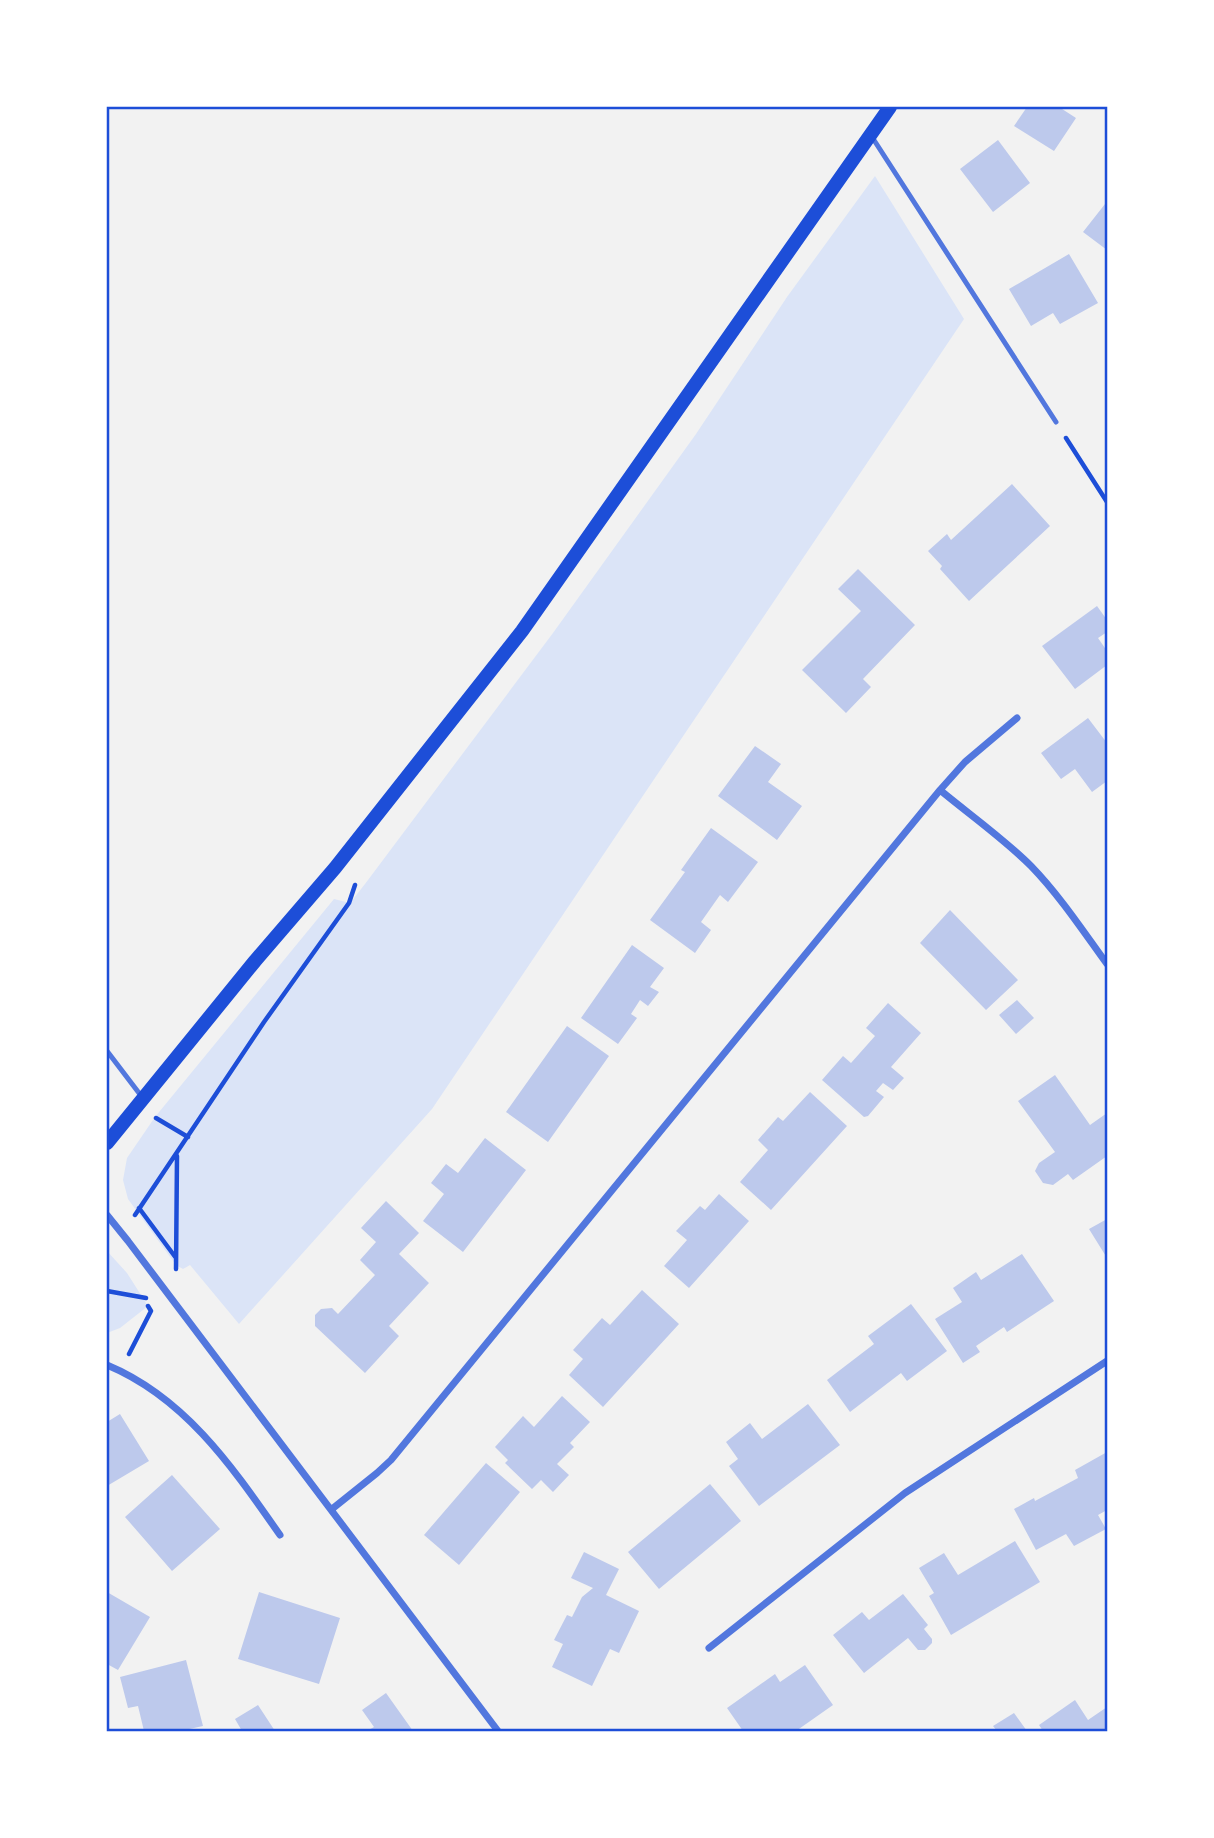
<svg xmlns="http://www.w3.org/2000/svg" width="1214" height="1838" font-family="'IBM Plex Sans',sans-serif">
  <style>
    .green { fill: #dbe4f7 }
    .building { fill: #bdc9ec }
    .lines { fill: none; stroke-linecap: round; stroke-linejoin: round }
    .path { stroke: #1d4ed8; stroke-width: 4.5 }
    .service { stroke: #5277de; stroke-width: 5 }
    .minor { stroke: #5277de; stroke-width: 7 }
    .secondary { stroke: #1d4ed8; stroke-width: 14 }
    .neatline { fill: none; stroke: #1d4ed8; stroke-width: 2.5 }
  </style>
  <rect width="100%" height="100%" fill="#f2f2f2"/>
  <path class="green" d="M875 176 964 319 432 1109 239 1324 190 1265 183 1269 176 1265 128 1199 123 1180 127 1158 155 1117 334 899 350 903 365 884 553 633 696 434 787 297Z
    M107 1251 127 1273 148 1306 120 1328 107 1333Z"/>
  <path class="building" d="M1027 107H1059L1076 118 1054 151 1014 126Z
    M998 140 1030 183 993 212 960 169Z
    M1105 204 1107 205V250L1083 232Z
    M1069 254 1098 303 1060 324 1053 313 1031 326 1009 289Z
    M1012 484 1050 526 969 601 940 569 942 566 928 551 947 534 951 540Z
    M858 569 915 625 863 679 871 687 846 713 802 670 861 611 838 589Z
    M1097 606 1107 620V632L1098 638 1107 651V665L1075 689 1042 646Z
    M1088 718 1107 743V781L1092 792 1075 769 1061 779 1041 753Z
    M755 746 781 764 768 782 802 806 777 840 718 796Z
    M711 828 758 862 728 902 720 895 701 922 711 930 695 953 650 920 685 872 681 870Z
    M950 910 1018 980 986 1010 920 943Z
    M632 945 664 968 650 987 659 992 648 1006 640 1000 631 1014 637 1018 618 1044 581 1018Z
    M1017 1000 1034 1018 1016 1034 999 1015Z
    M888 1003 921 1033 891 1067 904 1078 893 1090 883 1083 876 1091 884 1097 868 1116 864 1117 822 1080 843 1056 851 1063 875 1036 866 1028Z
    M567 1026 609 1056 548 1142 506 1112Z
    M1055 1075 1090 1125 1107 1113V1156L1073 1180 1068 1174 1053 1185 1043 1183 1035 1171 1039 1163 1055 1152 1018 1101Z
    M810 1092 847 1126 771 1210 740 1182 768 1150 758 1140 778 1117 783 1121Z
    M485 1138 526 1170 463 1252 423 1221 444 1194 431 1183 446 1164 458 1173Z
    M719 1194 749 1221 689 1288 664 1266 687 1240 676 1231 700 1206 705 1210Z
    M386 1201 419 1233 399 1254 429 1283 389 1326 399 1336 365 1373 315 1326V1315L321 1309 332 1308 338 1314 375 1275 360 1260 376 1242 361 1228Z
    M1107 1219V1258L1089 1229Z
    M1022 1254 1054 1301 1007 1332 1004 1327 976 1346 980 1352 963 1363 935 1319 962 1302 953 1288 976 1272 981 1280Z
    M642 1290 679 1324 603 1407 569 1375 583 1359 573 1350 602 1318 610 1325Z
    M911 1304 947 1351 907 1381 901 1373 850 1412 827 1380 874 1344 868 1336Z
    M562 1396 590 1422 570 1443 574 1447 557 1464 569 1475 553 1492 541 1480 532 1489 505 1463 508 1460 495 1447 523 1416 534 1427Z
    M808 1404 840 1445 759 1506 729 1466 738 1459 726 1442 750 1423 762 1439Z
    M120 1414 149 1461 107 1486V1422Z
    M1107 1452V1510L1098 1515 1106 1529 1074 1546 1066 1534 1036 1550 1014 1509 1034 1498 1035 1501 1078 1478 1075 1470Z
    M486 1463 520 1492 459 1565 424 1535Z
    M172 1475 220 1529 172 1571 125 1517Z
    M710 1484 741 1521 659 1589 628 1552Z
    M1015 1541 1040 1582 951 1635 929 1596 934 1593 919 1568 944 1553 958 1575Z
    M584 1552 619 1569 606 1595 639 1611 619 1653 610 1649 592 1686 552 1667 563 1644 554 1640 567 1615 572 1617 582 1597 593 1588 571 1578Z
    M107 1592 150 1617 118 1670 107 1664Z
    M259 1592 340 1618 319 1684 238 1659Z
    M903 1594 928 1625 924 1629 932 1639V1643L925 1650H918L908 1638 864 1673 833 1635 862 1612 869 1620Z
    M186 1660 203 1726 180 1731H144L138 1706 128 1708 120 1677Z
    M805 1665 833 1705 796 1731H743L727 1708 775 1674 780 1682Z
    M386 1693 413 1731H367L374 1727 362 1710Z
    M1075 1700 1088 1720 1107 1707V1731H1043L1039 1725Z
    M258 1705 275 1731H242L235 1719Z
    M1014 1713 1027 1731H997L993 1726Z"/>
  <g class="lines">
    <path class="path" d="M1066 438 1107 502
      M156 1118 188 1137
      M139 1208 176 1258
      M135 1215 264 1022 349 903 355 885
      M176 1269 177 1156
      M107 1291 146 1298
      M129 1354 151 1311 148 1306"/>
    <path class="service" d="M872 137 1056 422
      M107 1051 142 1097"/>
    <path class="minor" d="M940 790C970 815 1003 838 1031 866 1060 896 1083 931 1107 964
      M107 1215 128 1241 498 1731
      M107 1365C186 1398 233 1468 280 1535
      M332 1509 377 1473 391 1460 940 790 965 762 1017 718
      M709 1648 905 1493 1107 1361"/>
    <path class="secondary" d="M107 1143 255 961 335 868 522 631 890 107"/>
  </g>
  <rect width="1214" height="1838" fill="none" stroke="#ffffff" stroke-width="217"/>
  <rect x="108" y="108" width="998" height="1622" class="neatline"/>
</svg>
